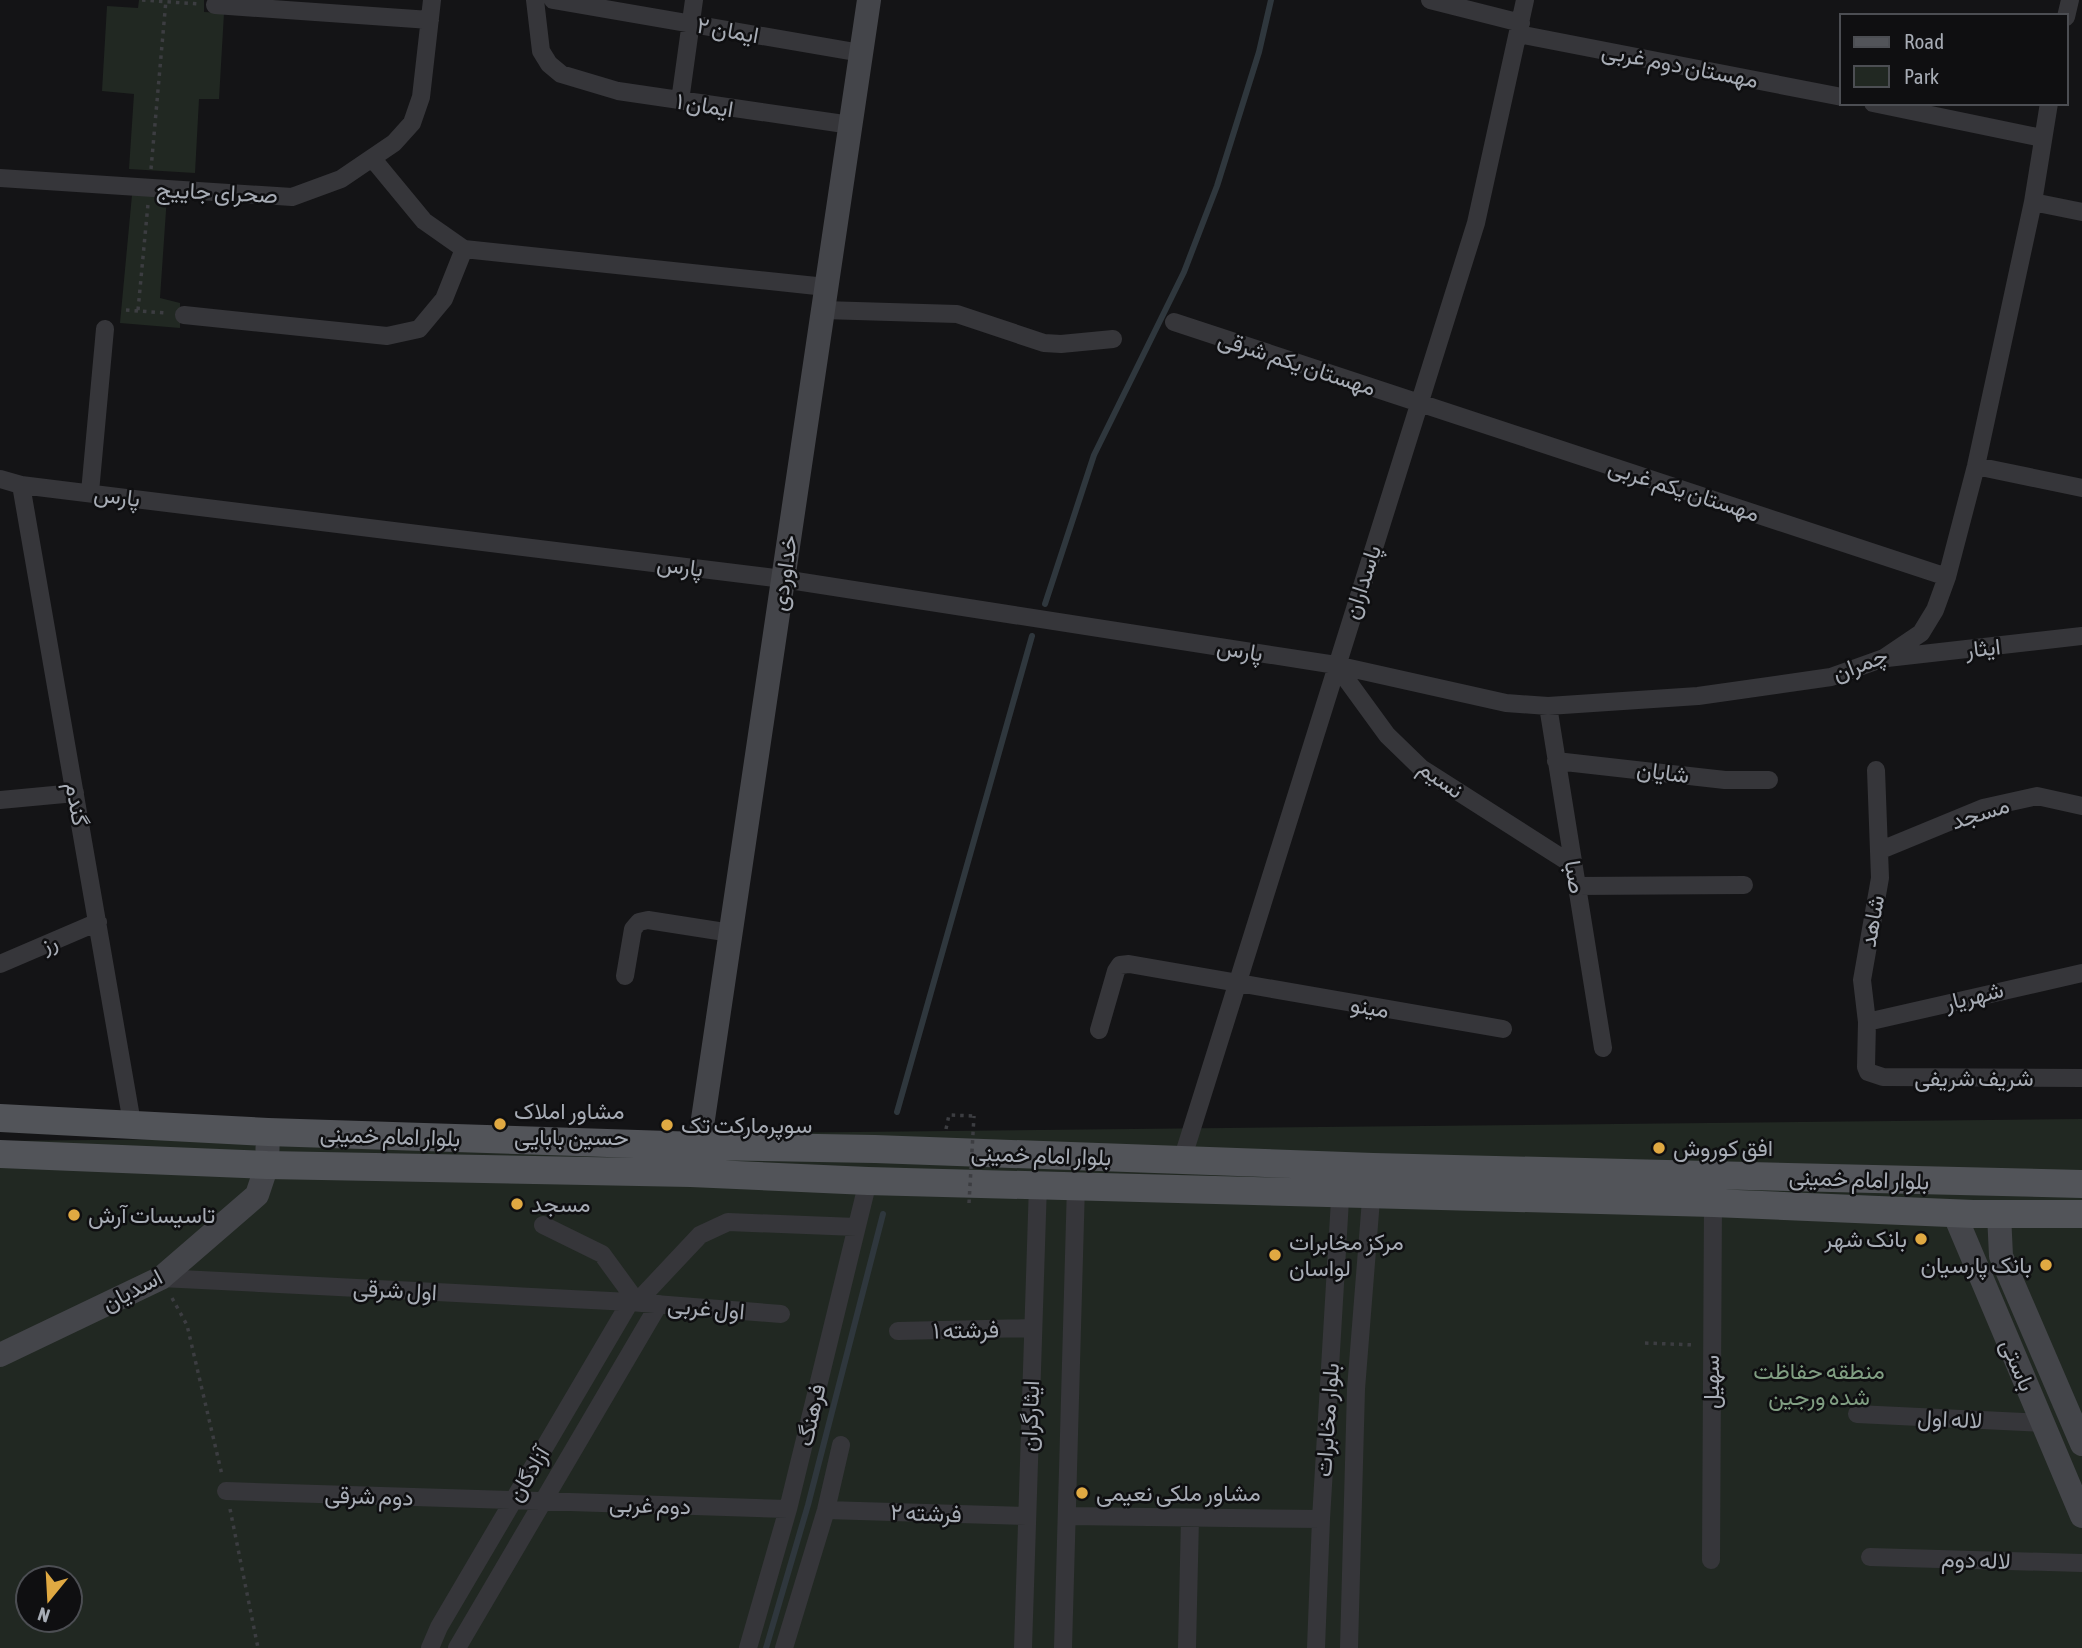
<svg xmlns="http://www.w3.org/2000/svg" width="2082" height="1648" font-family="'Asap Condensed',Vazirmatn,sans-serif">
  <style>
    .green { fill: #212822; fill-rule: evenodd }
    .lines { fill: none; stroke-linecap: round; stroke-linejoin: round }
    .stream { stroke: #2f373d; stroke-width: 6 }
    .path { stroke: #3c3d41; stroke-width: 3.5; stroke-dasharray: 3.5 5; stroke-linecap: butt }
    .street { stroke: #36363a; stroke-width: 18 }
    .secondary { stroke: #44454a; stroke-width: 24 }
    .primary { stroke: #525459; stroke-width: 28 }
    .path-bridge { stroke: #3c3d41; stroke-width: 3.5; stroke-dasharray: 3.5 5; stroke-linecap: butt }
    .poi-dot { fill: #e0a942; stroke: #0f0f11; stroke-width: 2.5 }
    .labels { text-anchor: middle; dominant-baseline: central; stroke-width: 5; stroke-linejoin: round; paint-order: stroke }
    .street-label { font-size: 23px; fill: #a7acb5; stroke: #0f0f11 }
    .poi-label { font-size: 23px; fill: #a7acb5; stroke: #0f0f11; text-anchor: start }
    .park-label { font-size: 23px; fill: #809e82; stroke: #0f0f11 }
  </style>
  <rect width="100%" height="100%" fill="#141416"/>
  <path class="green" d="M139 0H204V12L224 13 219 99H199L195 173 129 169 134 94 102 91 107 6 138 8Z
    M132 195 167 196 160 298 180 303V328L120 323Z
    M2082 1119V1648H0V1141ZM28 1578H70V1620H28Z"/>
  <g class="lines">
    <path class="stream" d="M1045 604 1094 455 1184 272 1217 186 1259 52 1271 0
      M897 1112 1032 636
      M766 1648 808 1505 883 1214"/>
    <path class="path" d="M142 0 199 4
      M151 169 166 0
      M126 310 166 313
      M138 310 148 204
      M946 1129 949 1115 974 1116
      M172 1298 187 1325 222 1475
      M1645 1343 1696 1345
      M230 1509 258 1648"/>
    <path class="street" d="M535 0 541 51 549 64 561 74 618 91 851 125
      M553 0 861 53
      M1430 0 1521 23
      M215 5 430 20
      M2066 17 2070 0
      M1518 34 1842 97
      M680 101 694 0
      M1873 103 2042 138
      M372 158 424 221 464 249 826 287
      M0 178 292 197 341 179 394 143 412 123 421 97 432 0
      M2033 202 2082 212
      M823 310 957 314 1044 343 1061 344 1113 339
      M184 315 387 336 419 329 444 299 464 249
      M1174 322 1947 577
      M1976 466 2082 488
      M0 479 21 485 783 579 1336 665 1506 703 1548 706 1698 696 1831 677 1884 658 1921 633 1935 610 1947 577 1976 466 2033 202 2049 103
      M21 485 132 1123
      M90 492 105 329
      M1887 658 2082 636
      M1336 665 1387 735 1421 768 1573 865
      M1548 706 1603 1048
      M1556 761 1725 780H1769
      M1876 770 1880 878 1862 980 1867 1022 1866 1067 1868 1072 1883 1077 2082 1078
      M0 800 75 793
      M1881 850 1983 808 2037 796 2082 806
      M1576 886 1744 885
      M0 964 98 922
      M625 976 633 929 639 922 648 920 731 933
      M1867 1022 2082 973
      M1099 1030 1116 971 1120 965 1129 964 1503 1029
      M1182 1160 1476 223 1525 0
      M543 1225 602 1254 637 1302 700 1235 728 1222 856 1227
      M161 1278 630 1302 781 1314
      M898 1331 1033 1328
      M1857 1414 2043 1423
      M226 1491 788 1509
      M826 1510 1027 1516
      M1067 1516 1321 1519
      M1870 1557 2082 1563
      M1711 1560 1713 1203
      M430 1648 439 1627 630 1302
      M457 1648 659 1304
      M748 1648 788 1509 868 1181
      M784 1648 826 1510 841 1445
      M1023 1648 1038 1184
      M1063 1648 1076 1185
      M1187 1648 1190 1518
      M1316 1648 1321 1519 1341 1183
      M1349 1648 1356 1389 1372 1187"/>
    <path class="secondary" d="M699 1146 869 0
      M1954 1213 2082 1516
      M1999 1214 2001 1256 2082 1444
      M0 1355 161 1278 257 1195 267 1165 268 1132"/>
    <path class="primary" d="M0 1118 268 1132 699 1146 875 1149 1373 1167 2082 1184
      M0 1154 267 1165 691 1173 868 1181 1713 1203 1973 1214H2082"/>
    <path class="path-bridge" d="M969 1203 974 1116"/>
  </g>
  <g class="poi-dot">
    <circle cx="500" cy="1124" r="7"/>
    <circle cx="667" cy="1125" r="7"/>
    <circle cx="1659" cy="1148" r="7"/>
    <circle cx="517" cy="1204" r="7"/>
    <circle cx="74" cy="1215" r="7"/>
    <circle cx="1921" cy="1239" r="7"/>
    <circle cx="1275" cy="1255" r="7"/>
    <circle cx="2046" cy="1265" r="7"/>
    <circle cx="1082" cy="1493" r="7"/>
  </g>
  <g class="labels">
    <g class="street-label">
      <text transform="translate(728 30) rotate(10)">ایمان ۲</text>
      <text transform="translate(1680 65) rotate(11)">مهستان دوم غربی</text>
      <text transform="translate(705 105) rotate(9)">ایمان ۱</text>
      <text transform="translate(217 192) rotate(3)">صحرای جاییج</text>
      <text transform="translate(1297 363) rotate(18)">مهستان یکم شرقی</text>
      <text transform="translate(1684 490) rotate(18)">مهستان یکم غربی</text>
      <text transform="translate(117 496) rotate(7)">پارس</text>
      <text transform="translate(680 566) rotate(7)">پارس</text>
      <text transform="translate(784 573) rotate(-82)">خداوردی</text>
      <text transform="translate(1362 582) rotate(-72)">پاسداران</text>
      <text transform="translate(1983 648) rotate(-6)">ایثار</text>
      <text transform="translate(1240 650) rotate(9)">پارس</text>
      <text transform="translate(1860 664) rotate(-21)">چمران</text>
      <text transform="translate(1663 772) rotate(7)">شایان</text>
      <text transform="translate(1441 779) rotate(35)">نسیم</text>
      <text transform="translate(77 804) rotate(80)">گندم</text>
      <text transform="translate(1980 813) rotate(-18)">مسجد</text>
      <text transform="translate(1575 877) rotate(81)">صبا</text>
      <text transform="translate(1872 921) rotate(-80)">شاهد</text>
      <text transform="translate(49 943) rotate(-23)">رز</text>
      <text transform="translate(1974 996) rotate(-14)">شهریار</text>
      <text transform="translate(1370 1007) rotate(10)">مینو</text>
      <text x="1974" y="1078">شریف شریفی</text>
      <text transform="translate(390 1136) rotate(2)">بلوار امام خمینی</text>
      <text transform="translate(1041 1155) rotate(2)">بلوار امام خمینی</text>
      <text transform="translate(1859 1179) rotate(2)">بلوار امام خمینی</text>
      <text transform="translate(132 1290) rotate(-28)">اسدیان</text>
      <text transform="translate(395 1290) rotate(3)">اول شرقی</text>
      <text transform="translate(706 1308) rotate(5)">اول غربی</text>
      <text transform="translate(966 1330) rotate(-1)">فرشته ۱</text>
      <text transform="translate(2018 1365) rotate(67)">باستی</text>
      <text transform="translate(1711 1382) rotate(-90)">سهیل</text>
      <text transform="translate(811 1415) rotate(-77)">فرهنگ</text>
      <text transform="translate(1030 1416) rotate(-88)">ایثارگران</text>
      <text transform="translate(1950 1419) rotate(3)">لاله اول</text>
      <text transform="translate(1327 1420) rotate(-86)">بلوار مخابرات</text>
      <text transform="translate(528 1474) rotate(-59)">آزادگان</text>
      <text transform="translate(369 1496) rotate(2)">دوم شرقی</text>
      <text transform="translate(650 1505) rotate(2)">دوم غربی</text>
      <text transform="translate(926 1513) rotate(2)">فرشته ۲</text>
      <text transform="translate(1976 1560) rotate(2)">لاله دوم</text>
    </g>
    <g class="poi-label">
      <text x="514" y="1111">مشاور املاک<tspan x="514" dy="26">حسین بابایی</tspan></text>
      <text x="681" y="1125">سوپرمارکت تک</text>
      <text x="1673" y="1148">افق کوروش</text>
      <text x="531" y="1204">مسجد</text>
      <text x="88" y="1215">تاسیسات آرش</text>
      <text x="1907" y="1239" text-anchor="end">بانک شهر</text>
      <text x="1289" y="1242">مرکز مخابرات<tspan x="1289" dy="26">لواسان</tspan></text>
      <text x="2032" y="1265" text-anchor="end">بانک پارسیان</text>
      <text x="1096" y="1493">مشاور ملکی نعیمی</text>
    </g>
    <g class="park-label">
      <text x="1819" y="1371">منطقه حفاظت<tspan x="1819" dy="26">شده ورجین</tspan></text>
    </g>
  </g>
  <rect x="1840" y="14" width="228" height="91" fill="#0f0f11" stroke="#4c4e53" stroke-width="2"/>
  <rect x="1854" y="37" width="35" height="10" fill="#525459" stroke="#4c4e53" stroke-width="2"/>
  <text x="1904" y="49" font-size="21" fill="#a7acb5">Road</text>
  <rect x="1854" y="66" width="35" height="21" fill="#212822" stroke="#4c4e53" stroke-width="2"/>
  <text x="1904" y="84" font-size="21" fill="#a7acb5">Park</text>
  <g transform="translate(49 1599) rotate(198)"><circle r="33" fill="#0f0f11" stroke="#4c4e53" stroke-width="2"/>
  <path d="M0-5L12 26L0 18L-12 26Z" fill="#e0a942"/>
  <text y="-10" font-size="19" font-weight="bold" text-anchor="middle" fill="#a7acb5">N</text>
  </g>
</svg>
